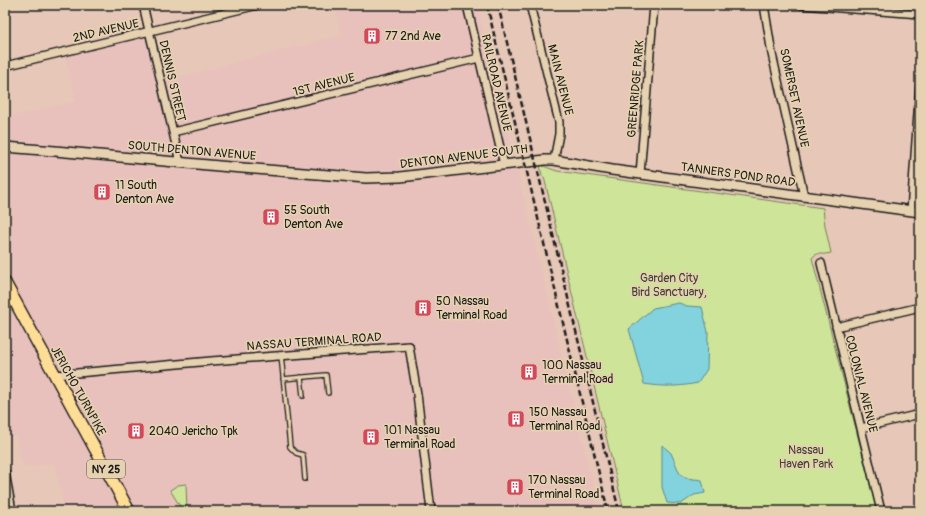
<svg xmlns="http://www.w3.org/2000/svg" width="925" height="516" font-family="Pangolin,sans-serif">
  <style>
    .built { fill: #e8c0bc }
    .green { fill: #cee498; stroke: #75805a }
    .water { fill: #83d3de; stroke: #5a8a90 }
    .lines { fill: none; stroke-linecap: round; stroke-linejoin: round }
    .service-casing { stroke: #1c1c1c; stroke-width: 6 }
    .minor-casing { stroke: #1c1c1c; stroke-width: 10 }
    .tertiary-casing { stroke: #1c1c1c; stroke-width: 12 }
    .primary-casing { stroke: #1c1c1c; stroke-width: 14 }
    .service { stroke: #e6d1b0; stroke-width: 3.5 }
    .minor { stroke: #e6d1b0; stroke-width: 7 }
    .tertiary { stroke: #e6d1b0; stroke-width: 9 }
    .primary { stroke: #fedd96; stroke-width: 11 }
    .rail { stroke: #1c1c1c; stroke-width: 2.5; stroke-dasharray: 6 3; stroke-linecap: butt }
    .labels { text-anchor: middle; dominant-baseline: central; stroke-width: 3.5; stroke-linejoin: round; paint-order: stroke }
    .shield { fill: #e6d1b0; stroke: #595248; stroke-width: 1 }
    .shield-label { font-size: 11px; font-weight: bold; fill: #1c1c1c }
    .street-label { font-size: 12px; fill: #1c1c1c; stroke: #e6d1b0 }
    .poi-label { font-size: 12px; fill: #1c1c1c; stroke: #e6d1b0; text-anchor: start }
    .park-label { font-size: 12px; fill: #404435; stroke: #e6d1b0 }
  </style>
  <rect width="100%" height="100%" fill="#e7c7b7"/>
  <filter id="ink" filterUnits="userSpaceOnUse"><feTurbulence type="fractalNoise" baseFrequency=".025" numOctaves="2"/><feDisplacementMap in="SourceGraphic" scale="8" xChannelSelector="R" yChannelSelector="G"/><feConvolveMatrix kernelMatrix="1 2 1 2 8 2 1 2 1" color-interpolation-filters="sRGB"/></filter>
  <g filter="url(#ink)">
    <path class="built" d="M335 5H477L599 511H65L55 463 24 467 16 435 5 437V118L76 102 65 53 149 32 160 82 342 35Z"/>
    <path class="green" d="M540 165 557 171 823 208 825 226 831 253C829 253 827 254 825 254 819 255 818 251 812 258L877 511H624L544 177 542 176Z
      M186 484 187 511H183L170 490 178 485Z"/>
    <path class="water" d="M679 303 687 306 702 307 708 332 707 369 698 383C678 387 664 387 644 384L629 329 653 308Z
      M662 445 671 453 680 474 686 478 702 480 705 493 694 495 681 504 667 503 662 487Z"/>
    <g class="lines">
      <defs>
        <path id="service" d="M281 355 290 447 296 453 303 455 305 479
          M301 377 303 396
          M283 379 326 375 328 393"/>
        <path id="minor" d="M143 5 180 162
          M467 5 504 165
          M530 5 559 122V134L554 160
          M764 5 772 54 804 196
          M801 5 920 14
          M5 66 258 5
          M173 132 479 58
          M640 174 654 5
          M911 211 920 85
          M821 263 881 511
          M836 327 920 307
          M55 375 211 361 409 346 417 394 431 511
          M861 428 920 414
          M5 472 12 511"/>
        <path id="tertiary" d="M5 147 55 151 230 167 366 178 400 177 545 160H554L612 170 920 212"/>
        <path id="primary" d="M5 283 129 511"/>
      </defs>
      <use href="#service" class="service-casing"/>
      <use href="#minor" class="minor-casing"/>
      <use href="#tertiary" class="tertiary-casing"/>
      <use href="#primary" class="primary-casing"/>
      <use href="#service" class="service"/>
      <use href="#minor" class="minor"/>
      <use href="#tertiary" class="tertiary"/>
      <use href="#primary" class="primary"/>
      <path class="rail" d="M487 5 608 511
        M498 5 619 511"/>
    </g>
  </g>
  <defs>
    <symbol id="building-square" viewBox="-11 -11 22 22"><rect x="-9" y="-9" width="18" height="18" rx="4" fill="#d1495b" stroke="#e6d1b0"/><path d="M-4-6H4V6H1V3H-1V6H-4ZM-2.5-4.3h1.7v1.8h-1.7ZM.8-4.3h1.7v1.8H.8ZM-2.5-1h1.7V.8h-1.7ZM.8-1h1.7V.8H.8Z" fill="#fff"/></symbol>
  </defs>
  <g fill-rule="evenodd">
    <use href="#building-square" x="362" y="26" width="20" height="20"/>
    <use href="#building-square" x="92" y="182" width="20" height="20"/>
    <use href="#building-square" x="261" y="207" width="20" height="20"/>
    <use href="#building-square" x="413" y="298" width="20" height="20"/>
    <use href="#building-square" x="519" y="362" width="20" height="20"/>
    <use href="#building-square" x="506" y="409" width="20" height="20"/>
    <use href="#building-square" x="126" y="421" width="20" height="20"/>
    <use href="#building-square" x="361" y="427" width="20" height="20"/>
    <use href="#building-square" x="505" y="477" width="20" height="20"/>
  </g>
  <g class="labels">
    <rect class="shield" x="87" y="460" width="38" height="18" rx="3"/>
    <g class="shield-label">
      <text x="106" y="469">NY 25</text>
    </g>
    <g class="street-label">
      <text transform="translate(106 31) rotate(-13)">2ND AVENUE</text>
      <text transform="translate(560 80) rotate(76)">MAIN AVENUE</text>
      <text transform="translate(172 81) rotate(77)">DENNIS STREET</text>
      <text transform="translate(496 83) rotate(77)">RAILROAD AVENUE</text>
      <text transform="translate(324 85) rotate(-14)">1ST AVENUE</text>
      <text transform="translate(636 89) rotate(-85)">GREENRIDGE PARK</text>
      <text transform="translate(794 98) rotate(78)">SOMERSET AVENUE</text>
      <text transform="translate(192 151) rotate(5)">SOUTH DENTON AVENUE</text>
      <text transform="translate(464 157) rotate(-7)">DENTON AVENUE SOUTH</text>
      <text transform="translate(738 175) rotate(8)">TANNERS POND ROAD</text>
      <text transform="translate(314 342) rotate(-4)">NASSAU TERMINAL ROAD</text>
      <text transform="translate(861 384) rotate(76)">COLONIAL AVENUE</text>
      <text transform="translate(78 391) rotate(61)">JERICHO TURNPIKE</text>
    </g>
    <g class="poi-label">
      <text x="385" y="36">77 2nd Ave</text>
      <text x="115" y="185">11 South<tspan x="115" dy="14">Denton Ave</tspan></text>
      <text x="284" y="210">55 South<tspan x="284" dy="14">Denton Ave</tspan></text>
      <text x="436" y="301">50 Nassau<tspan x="436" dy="14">Terminal Road</tspan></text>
      <text x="542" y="365">100 Nassau<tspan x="542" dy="14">Terminal Road</tspan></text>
      <text x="529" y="412">150 Nassau<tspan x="529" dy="14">Terminal Road</tspan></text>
      <text x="384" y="430">101 Nassau<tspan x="384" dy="14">Terminal Road</tspan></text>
      <text x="149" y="431">2040 Jericho Tpk</text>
      <text x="528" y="480">170 Nassau<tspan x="528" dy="14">Terminal Road</tspan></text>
    </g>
    <g class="park-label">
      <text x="669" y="278">Garden City<tspan x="669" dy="14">Bird Sanctuary,</tspan></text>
      <text x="806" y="450">Nassau<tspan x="806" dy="14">Haven Park</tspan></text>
    </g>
  </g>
  <rect width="925" height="516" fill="none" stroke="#e6d1b0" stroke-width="20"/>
  <rect x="10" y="10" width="905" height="496" fill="none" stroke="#1c1c1c" stroke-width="1.5" filter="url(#ink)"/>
</svg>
